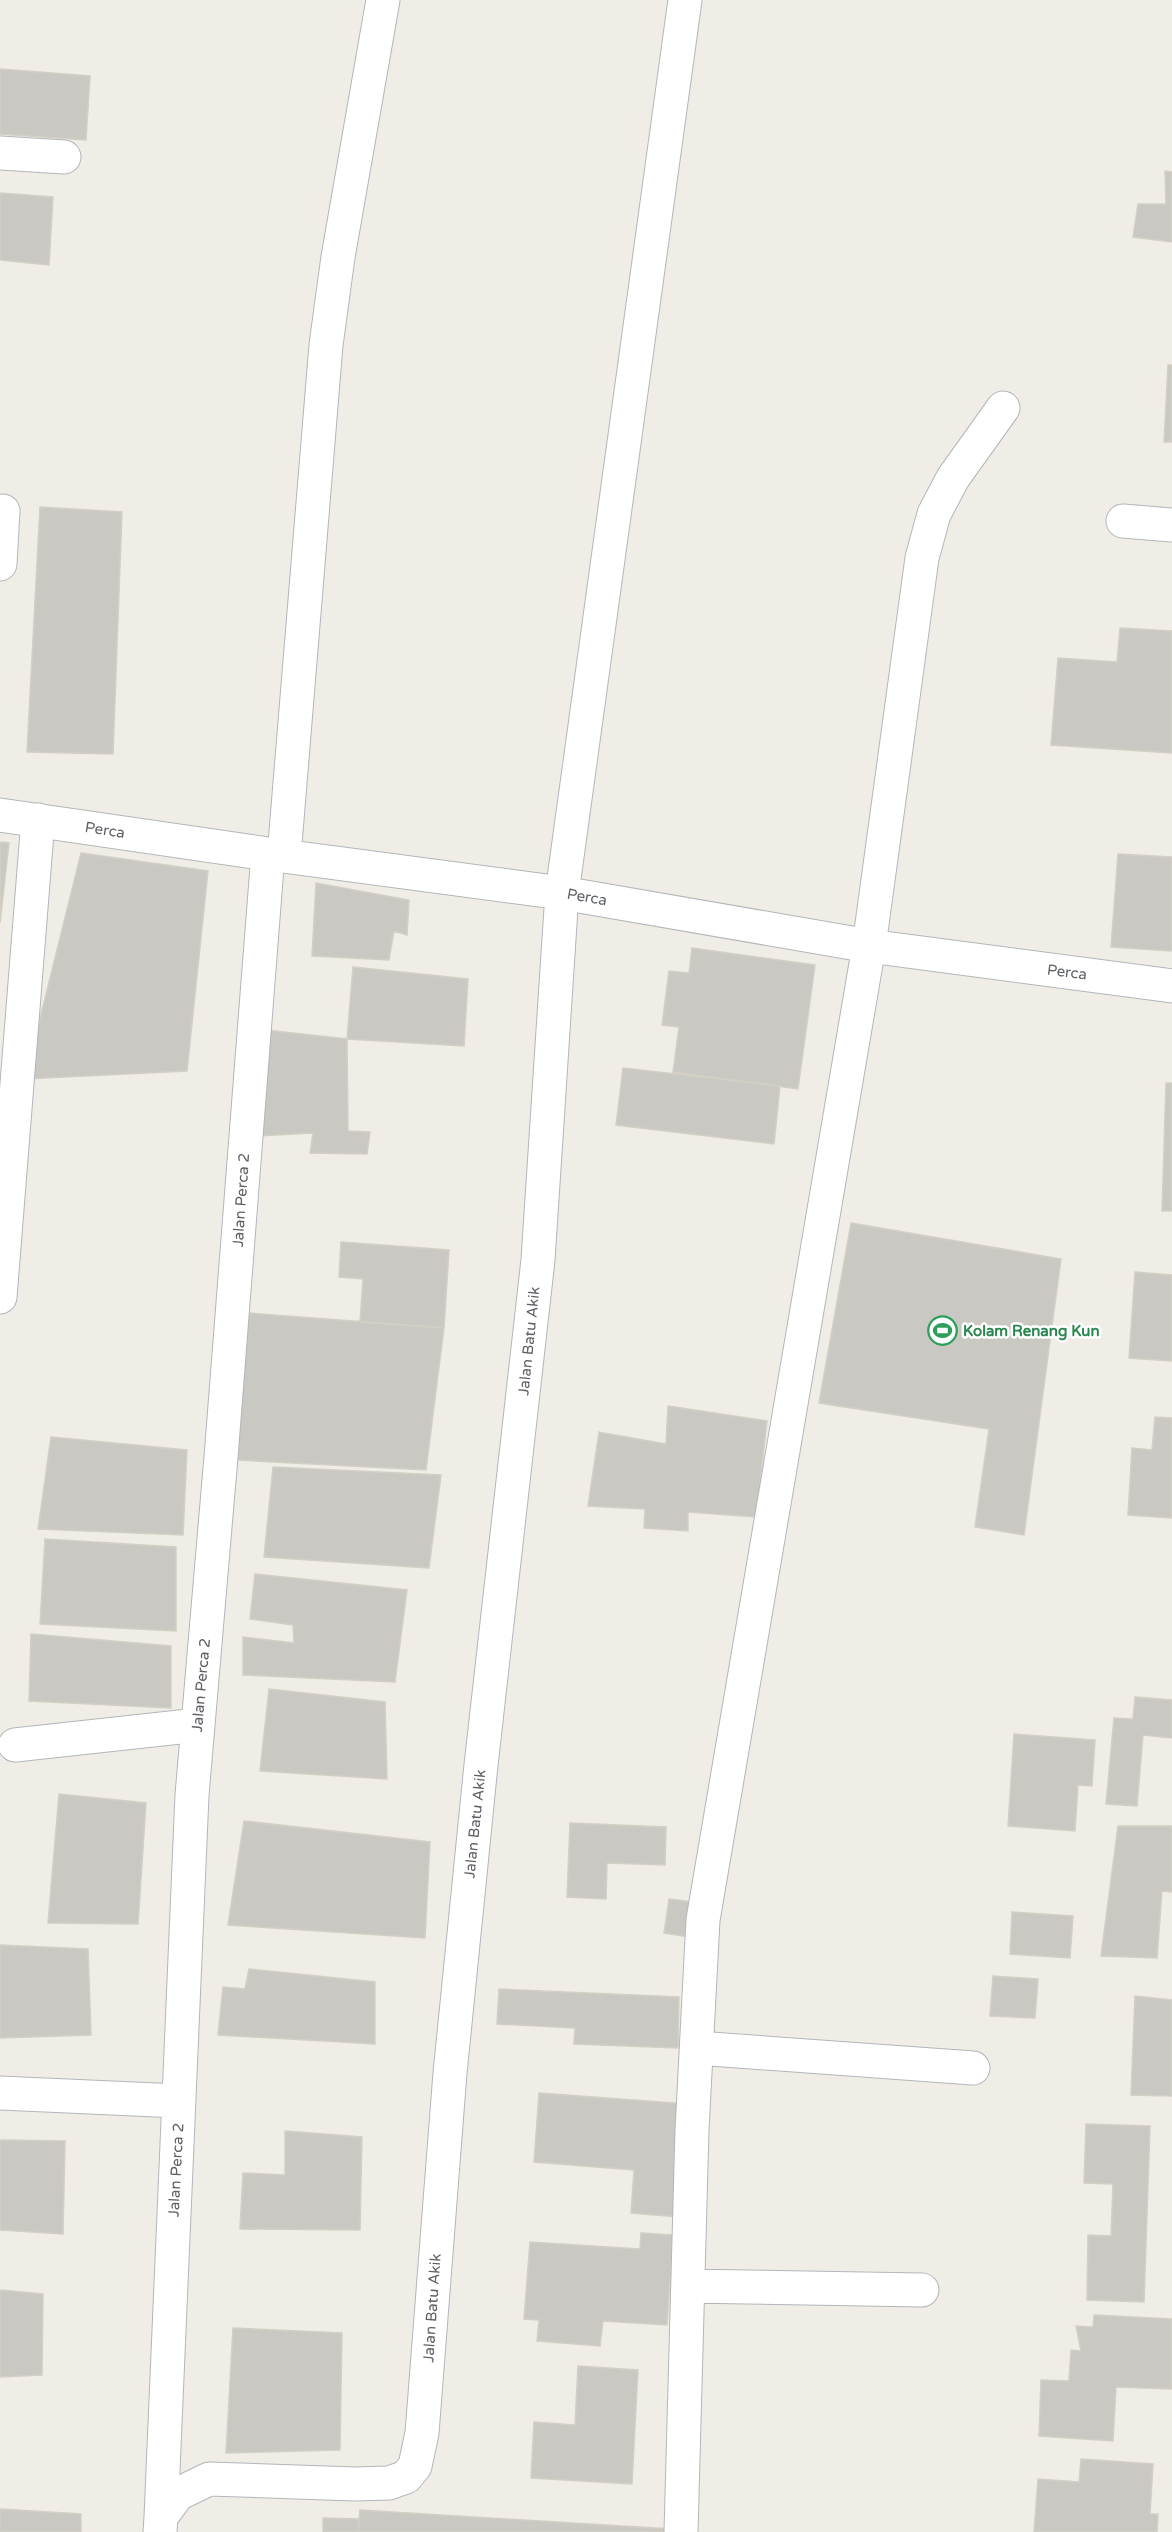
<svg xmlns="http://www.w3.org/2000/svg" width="1172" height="2532" font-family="'Varela Round',sans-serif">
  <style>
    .building { fill: #cac8c3; stroke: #d4cfc4; stroke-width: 1.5 }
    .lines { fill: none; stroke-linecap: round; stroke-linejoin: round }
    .minor-casing { stroke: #b3b6ba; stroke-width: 35 }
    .minor { stroke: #fff; stroke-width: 33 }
    .labels { text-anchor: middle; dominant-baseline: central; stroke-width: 5; stroke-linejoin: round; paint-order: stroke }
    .street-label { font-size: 15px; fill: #5d6166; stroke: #fff }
    .leisure-label { font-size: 15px; font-weight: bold; fill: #27864d; stroke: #fff; text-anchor: start }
  </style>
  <rect width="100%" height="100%" fill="#efede6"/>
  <path class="building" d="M0 69 90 76 86 140 0 134Z
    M1165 171 1172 172V242L1133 237 1138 204H1166Z
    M0 193 53 197 49 265 0 260Z
    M1168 365H1172V442H1164Z
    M40 507 122 512 113 754 27 752Z
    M1120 628 1172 631V753L1051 745 1058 658 1117 662Z
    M0 842 9 843 0 923Z
    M81 853 208 871 187 1071 25 1079Z
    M1118 854 1172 857V951L1111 947Z
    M316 883 409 900 407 935 394 931 389 960 312 956Z
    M692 948 815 965 798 1089 673 1072 679 1027 662 1025 669 971 689 973Z
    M353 967 468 979 464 1046 347 1039Z
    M266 1030 347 1039 348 1131 370 1132 367 1154 310 1153 313 1133 258 1136Z
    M623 1068 780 1086 774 1144 616 1125Z
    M1166 1083H1172V1211H1162Z
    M851 1223 1061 1259 1024 1535 975 1527 989 1429 819 1403Z
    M341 1242 449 1250 444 1328 360 1322 363 1279 339 1277Z
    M1135 1272 1172 1275V1361L1129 1358Z
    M248 1313 444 1328 426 1470 237 1460Z
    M668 1406 767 1421 756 1517 688 1512V1531L644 1528 645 1509 588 1506 599 1432 666 1444Z
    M1155 1417 1172 1418V1518L1128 1515 1132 1448 1152 1450Z
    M51 1437 187 1450 183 1535 38 1529Z
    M273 1467 441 1475 429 1568 264 1557Z
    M45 1539 176 1547V1631L40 1624Z
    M255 1574 407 1590 395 1682 243 1675V1637L294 1643 293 1625 250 1619Z
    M31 1634 171 1646V1708L29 1701Z
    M269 1689 385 1702 387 1779 260 1771Z
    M1135 1697 1172 1700V1738L1143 1735 1137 1806 1106 1804 1114 1718 1133 1719Z
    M1014 1734 1095 1740 1092 1786 1078 1785 1075 1831 1008 1826Z
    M59 1794 146 1803 138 1924 48 1923Z
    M244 1821 430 1842 425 1938 228 1925Z
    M570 1823 666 1827 665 1865 607 1863 606 1899 567 1897Z
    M1118 1826H1172V1892L1162 1891 1157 1958 1101 1956Z
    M669 1899 701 1903 696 1938 664 1933Z
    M1012 1912 1073 1916 1070 1958 1010 1954Z
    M0 1945 88 1949 91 2035 0 2038Z
    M249 1969 375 1982V2044L218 2035 223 1987 245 1989Z
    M993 1976 1038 1979 1035 2018 990 2016Z
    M499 1989 679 1997 678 2048 574 2044 575 2028 497 2024Z
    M1135 1996 1172 2000V2096L1131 2095Z
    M539 2093 687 2104 679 2217 631 2213 634 2170 534 2162Z
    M1086 2124 1150 2126 1144 2302 1087 2300 1088 2235 1111 2236 1113 2184 1084 2183Z
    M285 2131 362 2137 360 2230 240 2229 243 2173 285 2175Z
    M0 2140 65 2141 63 2234 0 2230Z
    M641 2233 673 2235 667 2325 603 2321 600 2346 537 2341 539 2320 524 2319 530 2242 640 2249Z
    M0 2290 43 2294 42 2375 0 2377Z
    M1094 2315 1172 2319V2389L1116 2387 1113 2441 1039 2436 1041 2380 1069 2381 1071 2350 1081 2351 1076 2326 1093 2327Z
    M233 2328 342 2333 340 2450 226 2453Z
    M578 2366 638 2370 632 2484 531 2478 534 2422 575 2425Z
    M1081 2459 1153 2464 1150 2514H1158L1157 2532H1034L1038 2479 1079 2482Z
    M0 2509 81 2514V2532H0Z
    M360 2510 671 2529V2532H358Z
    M323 2518 359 2519 358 2532H323Z"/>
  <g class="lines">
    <defs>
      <path id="minor" d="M0 153 64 157
        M1123 521 1172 525
        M0 564 3 511
        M0 815 268 854 562 893 869 946 1172 986
        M284 856 326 345 338 257 383 0
        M0 1297 38 820
        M15 1745 198 1725
        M697 2048 973 2068
        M0 2093 179 2101
        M688 2286 922 2290
        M161 2517 192 1795 221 1457 268 854
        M160 2532 161 2517 178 2494 209 2479 355 2484 389 2483 406 2477 415 2466 422 2433 450 2073 481 1765 538 1260 562 893 685 0
        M681 2532 692 2130 703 1920 869 946 922 558 934 514 953 478 1003 408"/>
    </defs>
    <use href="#minor" class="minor-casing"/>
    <use href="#minor" class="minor"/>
  </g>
  <defs>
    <symbol id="stadium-ring" viewBox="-11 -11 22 22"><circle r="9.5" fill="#fff" stroke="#2e9e5b" stroke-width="1.5"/><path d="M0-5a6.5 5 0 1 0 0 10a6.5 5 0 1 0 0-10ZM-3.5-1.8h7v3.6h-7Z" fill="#2e9e5b"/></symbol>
  </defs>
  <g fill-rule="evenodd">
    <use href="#stadium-ring" x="926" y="1314" width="33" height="33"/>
  </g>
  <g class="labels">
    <g class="street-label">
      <text transform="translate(105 830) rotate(9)">Perca</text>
      <text transform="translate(587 897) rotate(10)">Perca</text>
      <text transform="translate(1067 972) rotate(7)">Perca</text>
      <text transform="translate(241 1200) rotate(-86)">Jalan Perca 2</text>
      <text transform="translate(529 1341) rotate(-84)">Jalan Batu Akik</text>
      <text transform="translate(201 1685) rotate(-85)">Jalan Perca 2</text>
      <text transform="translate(475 1824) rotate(-84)">Jalan Batu Akik</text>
      <text transform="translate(176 2170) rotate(-87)">Jalan Perca 2</text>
      <text transform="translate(432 2308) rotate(-86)">Jalan Batu Akik</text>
    </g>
    <g class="leisure-label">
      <text x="963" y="1331">Kolam Renang Kun</text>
    </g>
  </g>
</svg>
